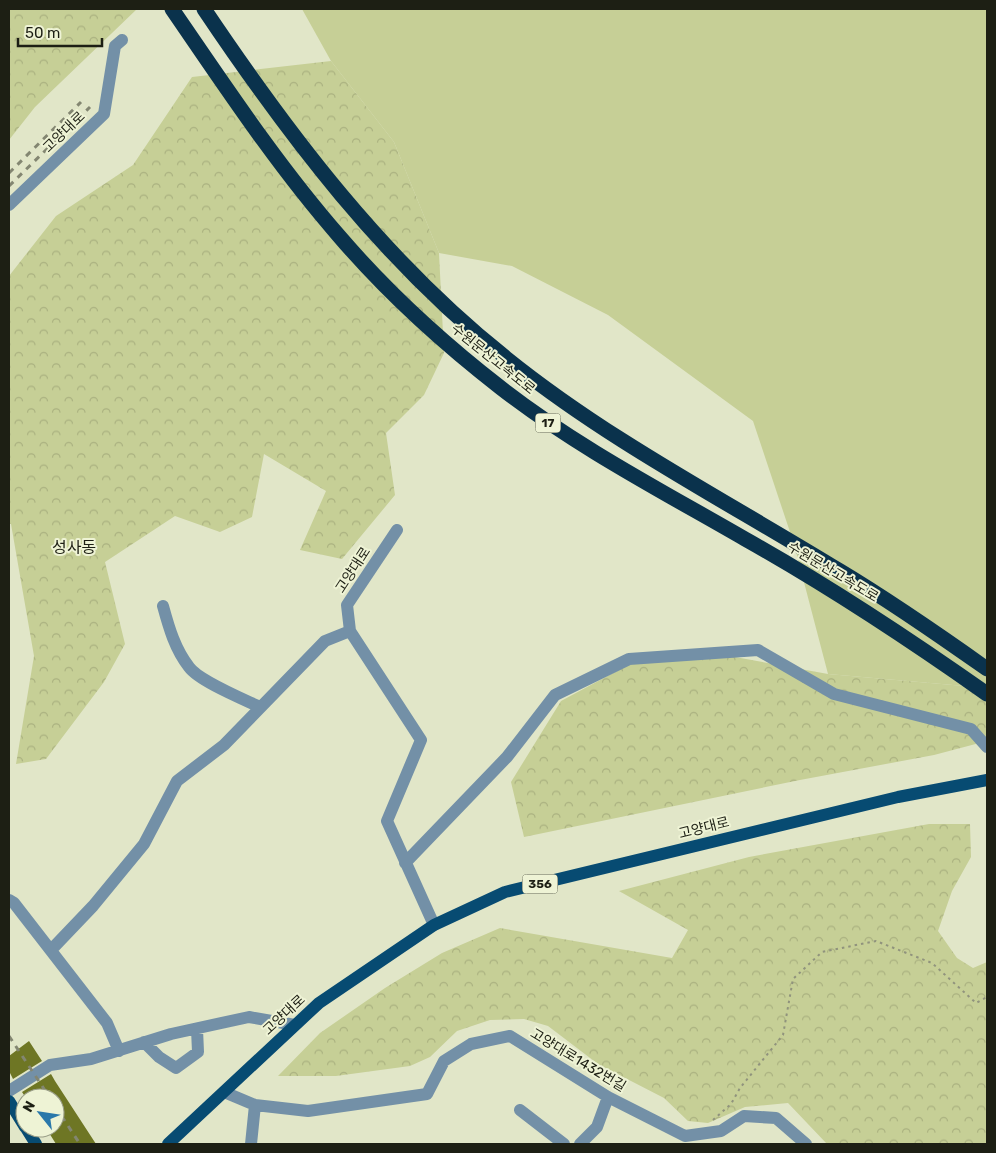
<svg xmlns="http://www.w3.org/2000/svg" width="996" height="1153" font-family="Rubik,'Noto Sans KR',sans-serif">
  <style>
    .green { fill: #c6cf96 }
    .forest { fill: url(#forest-crowns) }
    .building { fill: #6e7624 }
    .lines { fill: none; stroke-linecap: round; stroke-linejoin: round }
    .path { stroke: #90937d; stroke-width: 2; stroke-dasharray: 2.5 4; stroke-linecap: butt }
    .minor { stroke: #7390a7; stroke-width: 12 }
    .major { stroke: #074b72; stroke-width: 12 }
    .highway { stroke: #0a324c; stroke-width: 15 }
    .rail { stroke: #838671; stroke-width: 3; stroke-dasharray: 6 6; stroke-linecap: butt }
    .labels { text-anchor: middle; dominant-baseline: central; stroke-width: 4; stroke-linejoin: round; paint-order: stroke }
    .shield { fill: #eef3d5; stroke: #5c5f4e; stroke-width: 1 }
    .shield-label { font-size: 12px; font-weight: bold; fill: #1d1f14 }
    .street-label { font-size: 14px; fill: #1d1f14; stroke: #eef3d5 }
    .quarter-label { font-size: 16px; fill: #1d1f14; stroke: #eef3d5 }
  </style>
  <defs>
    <pattern id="forest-crowns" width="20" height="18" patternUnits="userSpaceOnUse" patternTransform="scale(1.25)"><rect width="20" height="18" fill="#c6cf96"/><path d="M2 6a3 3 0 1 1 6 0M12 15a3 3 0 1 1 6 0" fill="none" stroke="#aab180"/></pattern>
  </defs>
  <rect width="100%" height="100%" fill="#e1e6c8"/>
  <path class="green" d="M302 9H987V688L828 674 794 544 753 421 608 315 512 266 439 253 394 142 331 61Z"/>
  <path class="forest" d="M9 9H137L35 107 9 140Z
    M331 61 394 142 439 253 444 353 424 395 386 433 395 495 342 559 300 550 326 491 264 454 252 517 220 532 175 516 105 562 125 644 104 682 46 759 16 764 34 656 11 524H9V276L56 216 133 165 192 77Z
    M713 653 828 674 987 688V741L934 755 800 780 524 837 511 782 561 701 630 664Z
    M929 824H970L971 857 952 891 938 931 957 958 973 968 987 962V1144H827L788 1103 745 1107 708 1123 688 1121 664 1098 598 1064 548 1026 524 1019 490 1020 457 1031 430 1057 410 1066 336 1076H278L320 1033 385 988 442 953 500 928 672 958 688 930 619 891 749 857Z"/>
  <path class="building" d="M29 1041 42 1061 13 1079 9 1071V1056Z
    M51 1074 55 1081 96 1144H56L46 1128H55V1098H26L22 1092Z"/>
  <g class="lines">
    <path class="path" d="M713 1120 731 1104 740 1088 783 1035 793 979 822 952 876 941 932 963 976 1003 987 997"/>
    <path class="minor" d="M9 205 104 114 115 46 122 40
      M397 530 347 605 350 631 421 740 387 821 434 925
      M163 606C169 628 175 649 189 667 199 681 243 699 260 707
      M405 863 507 757 555 695 629 659 758 650 834 694 971 729 987 747
      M9 900 14 903 107 1023 119 1051
      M51 950 93 906 144 844 177 781 224 745 325 641 350 631
      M144 1042 159 1057 176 1068 198 1052 197 1029
      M9 1091 50 1065 91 1059 171 1034 249 1017 295 1025
      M224 1092 255 1105 308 1111 427 1094 444 1061 471 1044 510 1036 608 1097 685 1136 721 1131 744 1116 776 1118 806 1144
      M520 1110 564 1144
      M251 1144 255 1105
      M580 1144 597 1127 608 1097"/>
    <path class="major" d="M9 1101 25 1127
      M26 1128 36 1144
      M168 1144 319 1003 434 925 505 892 898 797 987 780"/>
    <path class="highway" d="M172 9C225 86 277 165 339 236 387 292 443 343 501 388 577 447 662 491 745 539 829 586 909 639 987 694
      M204 9C290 137 384 261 506 358 609 441 728 502 840 571 890 601 939 635 987 669"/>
    <path class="rail" d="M9 173 81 102
      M9 186 90 107
      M9 1036 50 1098
      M55 1106 80 1144"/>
  </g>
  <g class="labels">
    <g class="shield">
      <rect x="535.5" y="413.5" width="25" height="19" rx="4"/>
      <rect x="522.5" y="874.5" width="35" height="19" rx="4"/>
    </g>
    <g class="shield-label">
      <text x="548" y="423">17</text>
      <text x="540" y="884">356</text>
    </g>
    <g class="street-label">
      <text transform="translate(64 132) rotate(-44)">고양대로</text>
      <text transform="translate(493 359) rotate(39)">수원문산고속도로</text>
      <text transform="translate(353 570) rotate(-57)">고양대로</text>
      <text transform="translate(833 572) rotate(31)">수원문산고속도로</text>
      <text transform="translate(704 828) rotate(-14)">고양대로</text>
      <text transform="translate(284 1015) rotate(-43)">고양대로</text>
      <text transform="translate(578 1060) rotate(31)">고양대로1432번길</text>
    </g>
    <g class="quarter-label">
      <text x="74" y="547">성사동</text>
    </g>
  </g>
  <rect width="996" height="1153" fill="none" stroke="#1d1f14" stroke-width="20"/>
  <g transform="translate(40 1113) rotate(300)"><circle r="24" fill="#eef3d5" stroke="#9a9e88"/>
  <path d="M0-4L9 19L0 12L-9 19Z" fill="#2a78aa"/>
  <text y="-8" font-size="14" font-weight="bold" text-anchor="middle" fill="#1d1f14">N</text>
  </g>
  <path d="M18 38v8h84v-8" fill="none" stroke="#1d1f14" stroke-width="2.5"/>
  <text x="25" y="38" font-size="15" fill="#1d1f14" stroke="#eef3d5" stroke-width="4" paint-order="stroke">50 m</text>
</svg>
